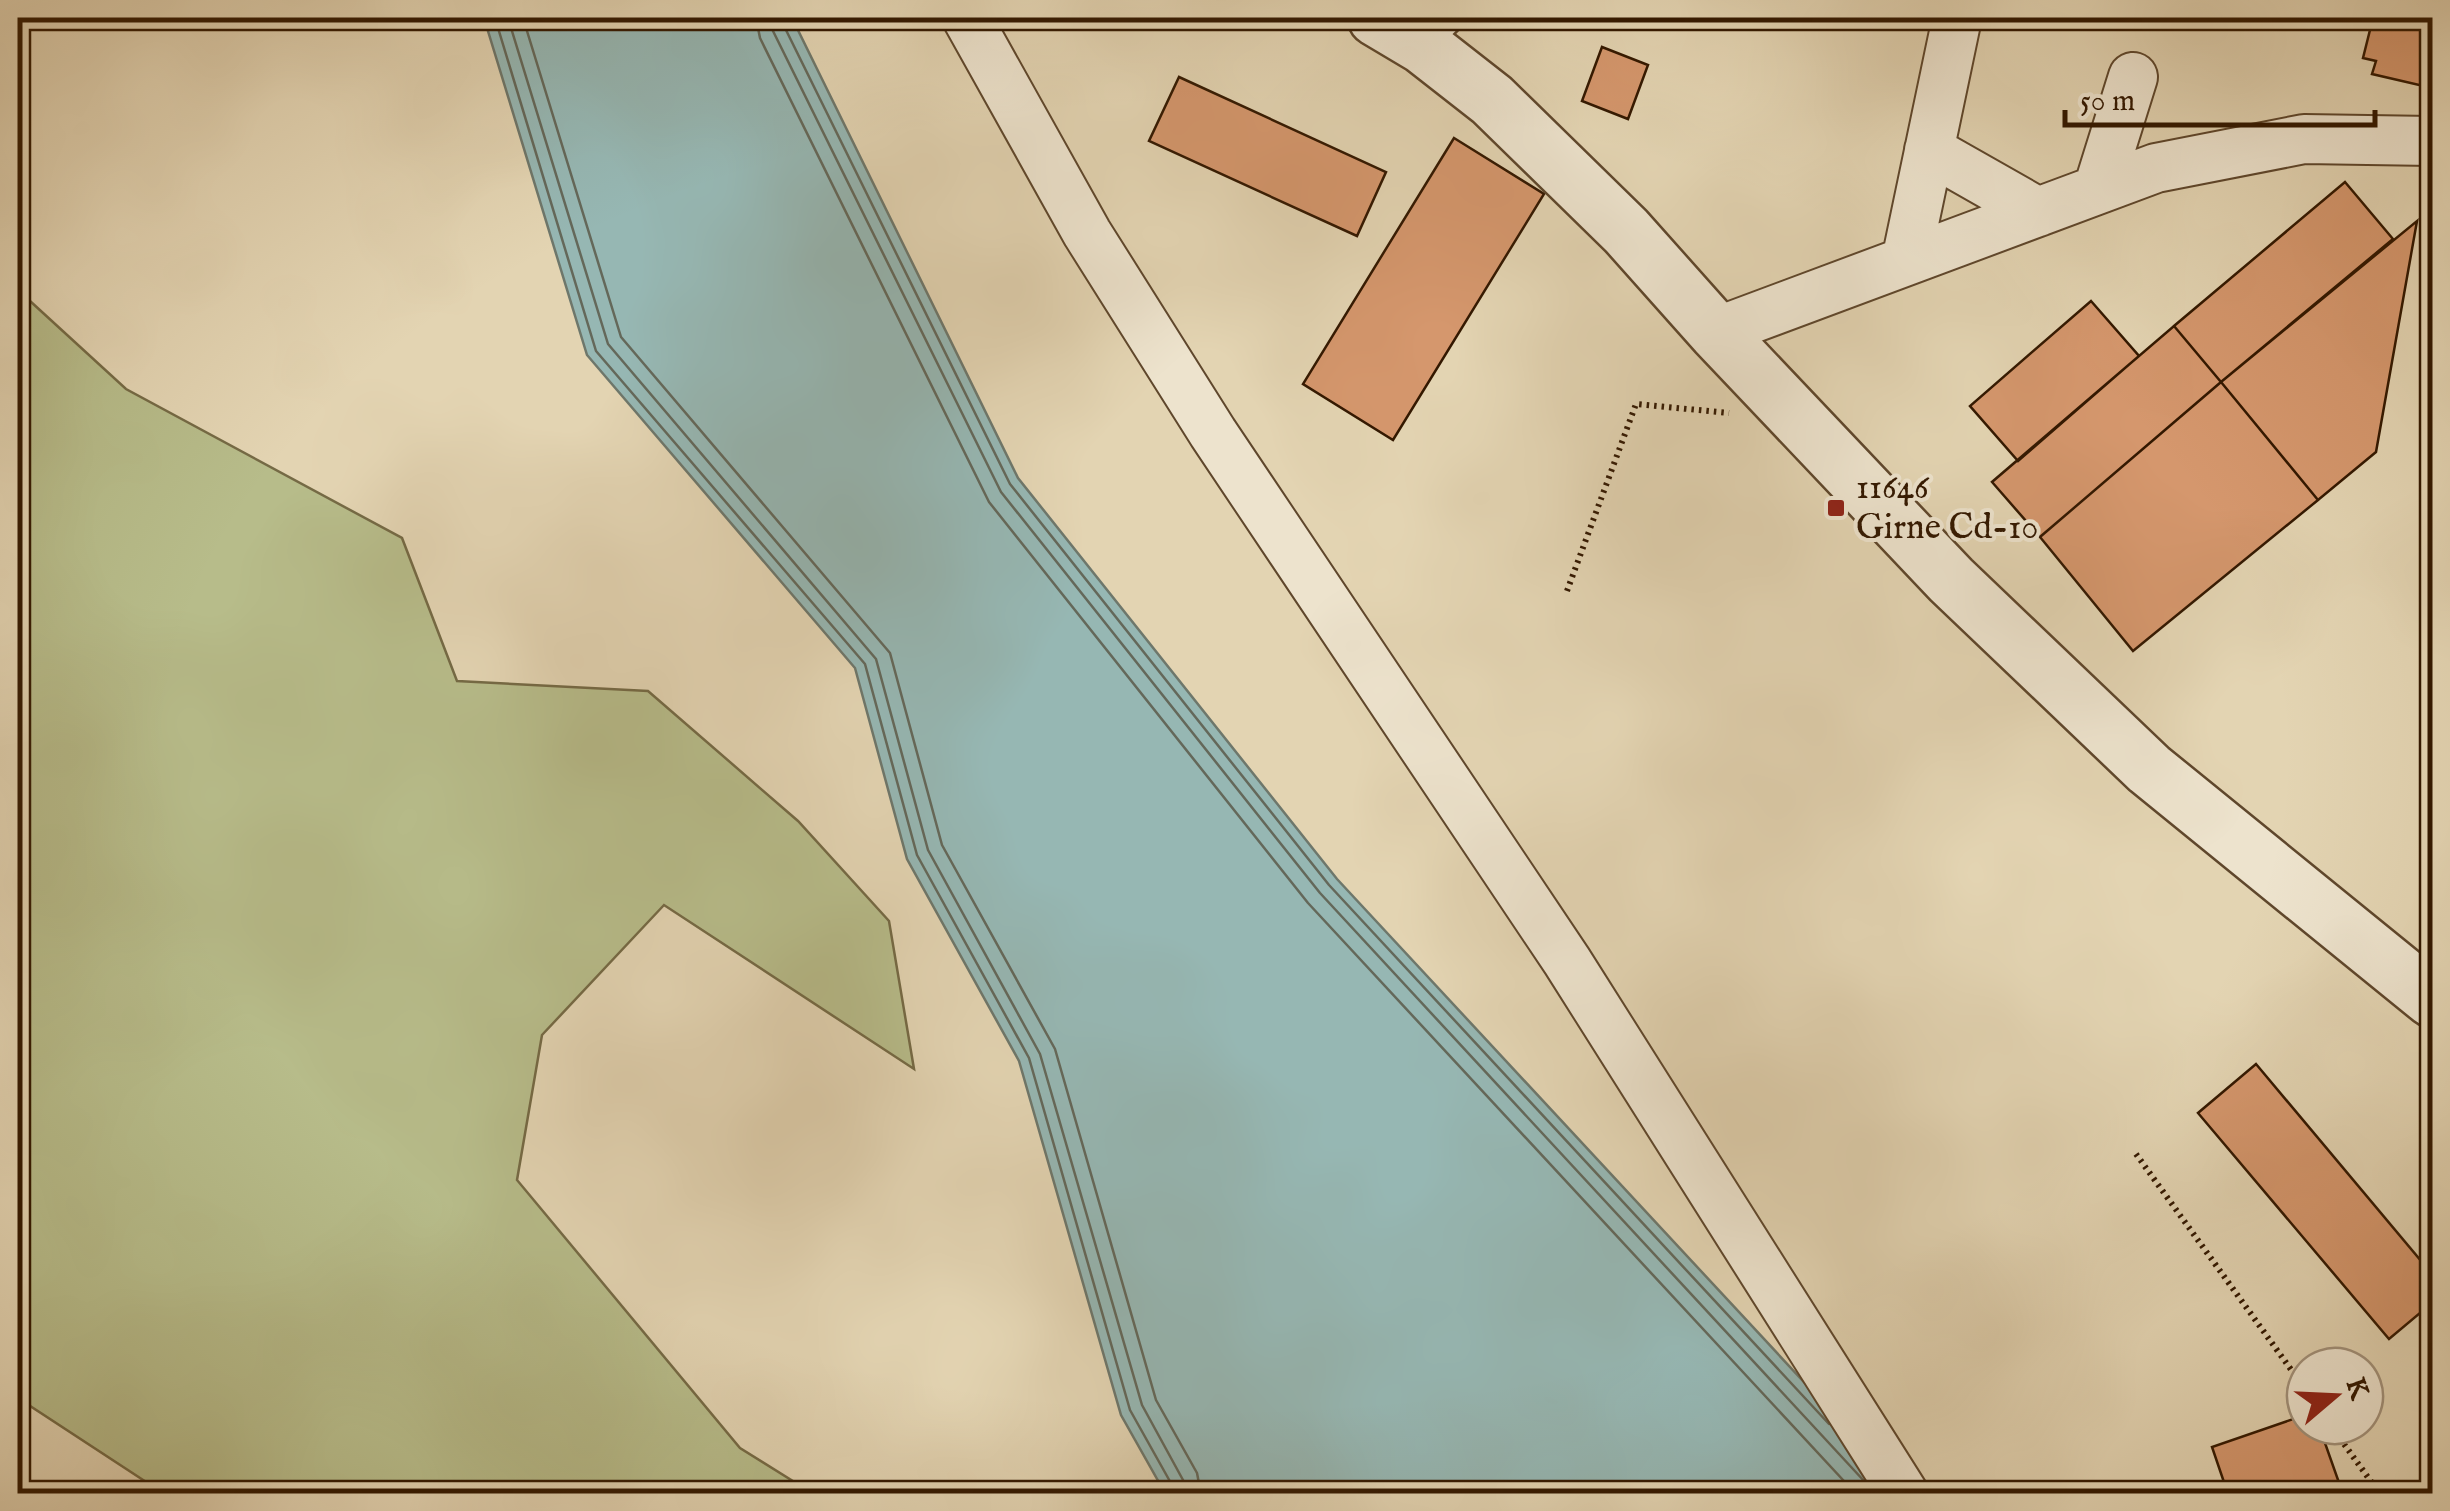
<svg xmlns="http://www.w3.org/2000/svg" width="2450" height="1511" font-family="'IM FELL English',serif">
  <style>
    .green { fill: #b7bc8a; stroke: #756a45; stroke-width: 2.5 }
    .water { fill: #96b7b3; stroke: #6e776b; stroke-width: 2.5 }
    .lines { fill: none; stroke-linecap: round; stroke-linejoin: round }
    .shore { stroke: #64685a; stroke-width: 2.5 }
    .building { fill: #d5976d; stroke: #331800; stroke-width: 2.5 }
    .service-casing { stroke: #5f472c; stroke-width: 30 }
    .minor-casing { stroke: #5f472c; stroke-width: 52 }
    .tertiary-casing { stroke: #5f472c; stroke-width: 60 }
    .path { stroke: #331800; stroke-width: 6; stroke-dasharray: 2.5 5; stroke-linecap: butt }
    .service { stroke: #ede3cd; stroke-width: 25 }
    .minor { stroke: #ede3cd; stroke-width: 48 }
    .tertiary { stroke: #ede3cd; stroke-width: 55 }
    .poi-dot { fill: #8f2418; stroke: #ede3cd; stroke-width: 4 }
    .labels { text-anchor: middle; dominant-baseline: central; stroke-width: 8; stroke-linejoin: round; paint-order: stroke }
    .poi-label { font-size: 35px; fill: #331800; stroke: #ede3cd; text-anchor: start }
  </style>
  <rect width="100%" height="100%" fill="#e3d4b2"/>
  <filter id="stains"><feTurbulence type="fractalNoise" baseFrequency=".002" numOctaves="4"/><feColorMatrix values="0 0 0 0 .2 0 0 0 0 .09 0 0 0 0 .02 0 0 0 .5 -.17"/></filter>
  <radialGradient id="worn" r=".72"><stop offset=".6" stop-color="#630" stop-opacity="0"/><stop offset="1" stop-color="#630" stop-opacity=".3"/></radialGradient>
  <path class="green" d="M18 290 126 389 402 538 457 681 648 691 798 821 889 921 914 1069 664 905 542 1035 517 1180 740 1448 812 1493H163L18 1398Z"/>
  <path class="water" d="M484 18H792L1018 478 1337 879 1907 1493H1165L1121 1415 1019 1061 907 859 855 668 587 355Z"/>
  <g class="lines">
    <path class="shore" d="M495 18 596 351 865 664 917 855 1029 1058 1130 1410 1172 1485 1173 1494
      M508 18 608 344 876 659 928 850 1040 1054 1142 1405 1183 1480 1186 1494
      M523 18 621 337 890 653 942 845 1055 1049 1156 1400 1197 1473 1201 1494
      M756 18 760 38 989 502 1308 903 1856 1494
      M771 18 773 31 1001 492 1320 893 1865 1482
      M783 18 784 26 1010 484 1329 885 1829 1424"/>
  </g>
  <path class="building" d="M2373 18H2432V88L2372 74 2376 61 2363 58Z
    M1602 47 1648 65 1628 119 1582 101Z
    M1179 77 1386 172 1357 236 1149 141Z
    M1454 138 1544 194 1393 440 1303 384Z
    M2345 182 2393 239 2221 382 2174 326Z
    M2417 221 2376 452 2318 500 2221 382Z
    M2091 301 2139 356 2018 461 1970 406Z
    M2174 326 2221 382 2040 537 1992 482Z
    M2221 382 2318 500 2133 651 2040 537Z
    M2256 1064 2432 1274V1303L2389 1339 2198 1113Z
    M2305 1415V1426H2319L2343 1494H2228L2212 1447Z"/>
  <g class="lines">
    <defs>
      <path id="service" d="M1423 46 1451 18"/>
      <path id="minor" d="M967 18 1087 233 1213 433 1567 961 1904 1494
        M1929 150 2038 212
        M2098 189 2133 77
        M1906 261 1957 18
        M1716 332 2156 168 2304 139 2432 141"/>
      <path id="tertiary" d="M1376 18 1423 46 1492 100 1626 231 1716 332 1951 580 2149 769 2432 999"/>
    </defs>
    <use href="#service" class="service-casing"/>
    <use href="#minor" class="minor-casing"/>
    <use href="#tertiary" class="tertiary-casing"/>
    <path class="path" d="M1567 591 1636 404 1729 413
      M2136 1154 2305 1389
      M2331 1426 2380 1494"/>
    <use href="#service" class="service"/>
    <use href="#minor" class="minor"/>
    <use href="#tertiary" class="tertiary"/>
  </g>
  <rect class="poi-dot" x="1826" y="498" width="20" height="20" rx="5"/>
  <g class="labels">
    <g class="poi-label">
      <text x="1856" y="488">11646<tspan x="1856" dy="40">Girne Cd-10</tspan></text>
    </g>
  </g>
  <rect width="2450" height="1511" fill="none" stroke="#e3d4b2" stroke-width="60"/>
  <rect x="20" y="20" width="2410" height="1471" fill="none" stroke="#331800" stroke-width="5"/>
  <rect x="30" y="30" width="2390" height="1451" fill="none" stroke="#331800" stroke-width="2.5"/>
  <g transform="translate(2335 1396) rotate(71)"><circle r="48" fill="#ede3cd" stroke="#a3927b" stroke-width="2.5"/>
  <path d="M0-8L18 38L0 25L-18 38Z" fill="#8f2418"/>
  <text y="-15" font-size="28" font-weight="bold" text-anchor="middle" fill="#331800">K</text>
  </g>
  <path d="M2065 110v15h310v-15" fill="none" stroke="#331800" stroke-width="5"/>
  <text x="2080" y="110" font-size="30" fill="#331800" stroke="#ede3cd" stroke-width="8" paint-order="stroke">50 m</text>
  <rect width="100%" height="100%" filter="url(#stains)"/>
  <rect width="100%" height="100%" fill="url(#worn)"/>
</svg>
